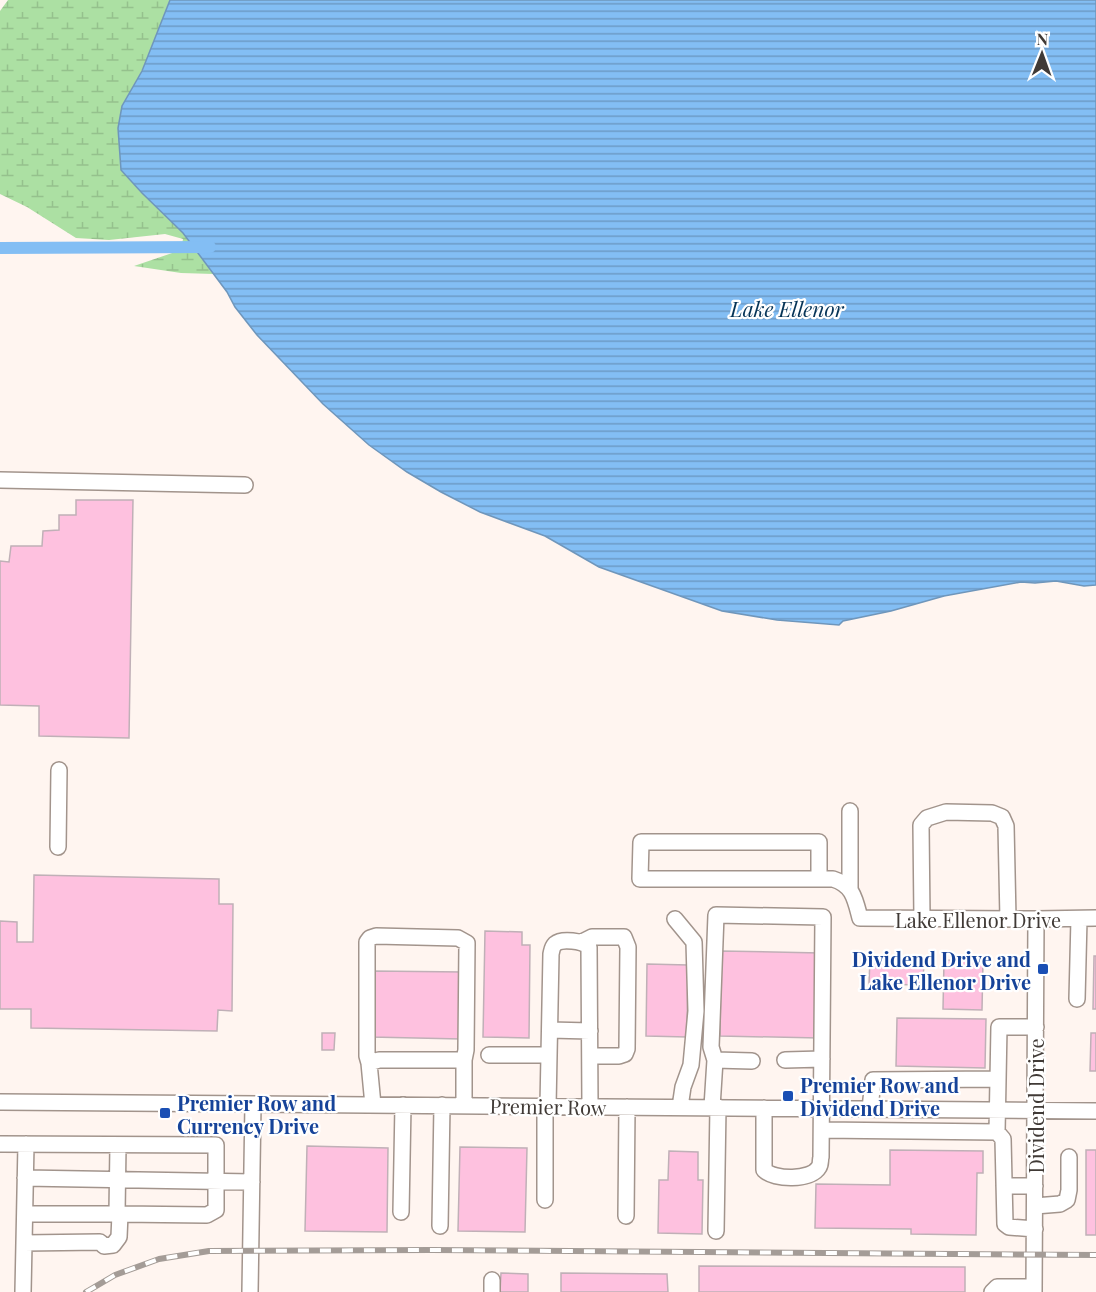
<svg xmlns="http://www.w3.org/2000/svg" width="1096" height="1292" font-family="'Playfair Display',serif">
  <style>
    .wetland { fill: url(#wetland-marsh) }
    .water { fill: url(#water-rules); stroke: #6f96bb; stroke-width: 1.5 }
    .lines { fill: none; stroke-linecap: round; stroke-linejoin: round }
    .canal { stroke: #83bef4; stroke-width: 12 }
    .building { fill: #fec1df; stroke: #c0b0b7; stroke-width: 1.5 }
    .minor-casing { stroke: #a2948c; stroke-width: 18 }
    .minor { stroke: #fff; stroke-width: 15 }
    .rail-casing { stroke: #a49c97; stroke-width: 6 }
    .rail { stroke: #fff; stroke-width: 4; stroke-dasharray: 11; stroke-linecap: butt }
    .transit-dot { fill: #1a4fb4; stroke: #fff; stroke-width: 2 }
    .labels { text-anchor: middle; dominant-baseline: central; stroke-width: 4.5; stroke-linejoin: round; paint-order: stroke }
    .street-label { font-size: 20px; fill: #403a36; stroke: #fff }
    .transit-label { font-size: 20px; font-weight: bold; fill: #164399; stroke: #fff; text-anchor: start }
    .water-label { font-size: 21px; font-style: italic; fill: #063457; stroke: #fff }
  </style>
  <defs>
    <pattern id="wetland-marsh" width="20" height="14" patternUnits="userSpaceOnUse" patternTransform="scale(1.5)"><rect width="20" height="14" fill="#ace0a3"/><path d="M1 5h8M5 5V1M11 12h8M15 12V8" fill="none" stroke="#95c18d"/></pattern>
    <pattern id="water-rules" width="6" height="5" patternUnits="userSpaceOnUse" patternTransform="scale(1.5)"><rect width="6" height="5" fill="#83bef4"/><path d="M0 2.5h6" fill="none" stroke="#6d9bc6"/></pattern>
  </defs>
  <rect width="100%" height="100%" fill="#fff5f0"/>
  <path class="wetland" d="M8 0H170L142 71 122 106 121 169 142 193 183 233 214 274 181 273 134 266 181 250 183 239 165 234 109 240 76 238 27 207 0 194V11Z"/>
  <path class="water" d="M170 0H1096V585L1084 586 1056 581 1035 583 1021 582 944 596 891 611 843 621 839 625 777 620 722 611 599 567 545 536 480 512 441 492 407 472 369 445 323 404 257 335 235 307 227 292 183 233 142 193 121 170 118 128 122 106 142 71Z"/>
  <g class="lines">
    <path class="canal" d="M0 248 210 247"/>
  </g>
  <path class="building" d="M76 500H133L129 738 39 736V706L0 705V561L9 562 11 546H42L43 531 59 530V515H76Z
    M34 875 219 879V904H233L232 1011 218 1010 217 1031 31 1028V1009H0V921L17 922V942H33Z
    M485 931 522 932V945H530L529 1038 483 1037Z
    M721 951 820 953 819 1038 720 1036Z
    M1094 956H1096V1009H1093Z
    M870 958 924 959 923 985 869 984Z
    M944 960 983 961 982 1010 943 1009Z
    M647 964 688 965 687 1037 646 1036Z
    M373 971 463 972 461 1039 371 1037Z
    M897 1018 986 1019 985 1068 896 1066Z
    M322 1033H335L334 1050H322Z
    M1091 1033H1096V1071H1090Z
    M307 1146 388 1148 387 1232 305 1231Z
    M460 1147 527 1148 525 1232 458 1231Z
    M890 1150 983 1151V1173H977L976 1235 911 1234V1229L815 1228 816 1184 890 1185Z
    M1086 1150H1096V1235H1086Z
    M669 1151 698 1152V1180H703L702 1234 658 1233 659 1180H668Z
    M699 1266 965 1267V1292H699Z
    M501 1273 528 1274V1292H500Z
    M561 1273 667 1274 668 1292H561Z"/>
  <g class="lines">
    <defs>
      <path id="minor" d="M0 480 245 485
        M58 847 59 770
        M819 878V842H641L640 879H833C853 885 855 899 860 918L1036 919 1096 918
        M850 889V811
        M675 919 694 942 696 1011 691 1065 683 1087 680 1107
        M922 919 921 825 927 818 946 812 992 813 1002 817 1006 826 1008 919
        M582 942 592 937H624L628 947 627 1049 625 1054 619 1056H590
        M1077 999 1079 919
        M550 1030 590 1031
        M489 1055H549
        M715 1060 752 1061
        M785 1060 822 1059
        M369 1063 367 1056V942L370 938 376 936 458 938 467 943 466 1050 464 1060
        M0 1102 1096 1111
        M373 1105 369 1063 379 1060H464V1105
        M712 1107 715 1060 711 1047 716 915 823 917 821 1157C820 1160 821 1164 819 1167 811 1181 774 1180 764 1170V1108
        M870 1109 873 1080 997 1079
        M822 1130 997 1132
        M0 1144 216 1145V1210L207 1215 120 1214 119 1237 113 1245 104 1246 100 1242 24 1243 23 1292
        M25 1178 252 1182
        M1004 1186H1035
        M545 1200V1112L548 1106 551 954C552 950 552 947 555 944 562 938 583 941 589 947L590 1106
        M1035 1206 1060 1204 1067 1200 1069 1190V1157
        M401 1212 403 1105
        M117 1213 118 1145
        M25 1214H120
        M626 1216 627 1107
        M440 1226 442 1105
        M1035 1229 1009 1227 1005 1224 1003 1139 997 1132 999 1027H1036
        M716 1231 718 1107
        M24 1243 26 1144
        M250 1292 253 1104
        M492 1292V1280
        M992 1292 997 1287H1034
        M1034 1292 1036 919"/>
    </defs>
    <use href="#minor" class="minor-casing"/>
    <use href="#minor" class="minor"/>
    <defs>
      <path id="rail" d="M86 1292 115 1275 159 1259 209 1251 431 1250 1096 1255"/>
    </defs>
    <use href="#rail" class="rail-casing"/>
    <use href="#rail" class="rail"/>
  </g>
  <g class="transit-dot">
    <rect x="1037" y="963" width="12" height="12" rx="3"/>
    <rect x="782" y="1090" width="12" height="12" rx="3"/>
    <rect x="159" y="1107" width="12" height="12" rx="3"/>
  </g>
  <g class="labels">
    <g class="street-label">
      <text x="978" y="919">Lake Ellenor Drive</text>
      <text transform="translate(548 1106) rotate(1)">Premier Row</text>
      <text transform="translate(1035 1106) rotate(-90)">Dividend Drive</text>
    </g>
    <g class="transit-label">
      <text x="1031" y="958" text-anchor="end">Dividend Drive and<tspan x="1031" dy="23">Lake Ellenor Drive</tspan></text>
      <text x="800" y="1084">Premier Row and<tspan x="800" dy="23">Dividend Drive</tspan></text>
      <text x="177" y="1102">Premier Row and<tspan x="177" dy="23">Currency Drive</tspan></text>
    </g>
    <g class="water-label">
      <text x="787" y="308">Lake Ellenor</text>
    </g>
  </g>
  <g transform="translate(1042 54) rotate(1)" stroke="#ffffff" stroke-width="4.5" paint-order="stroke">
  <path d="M0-4.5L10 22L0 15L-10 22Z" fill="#403a36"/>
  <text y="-9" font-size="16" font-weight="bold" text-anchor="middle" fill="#403a36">N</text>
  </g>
</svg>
